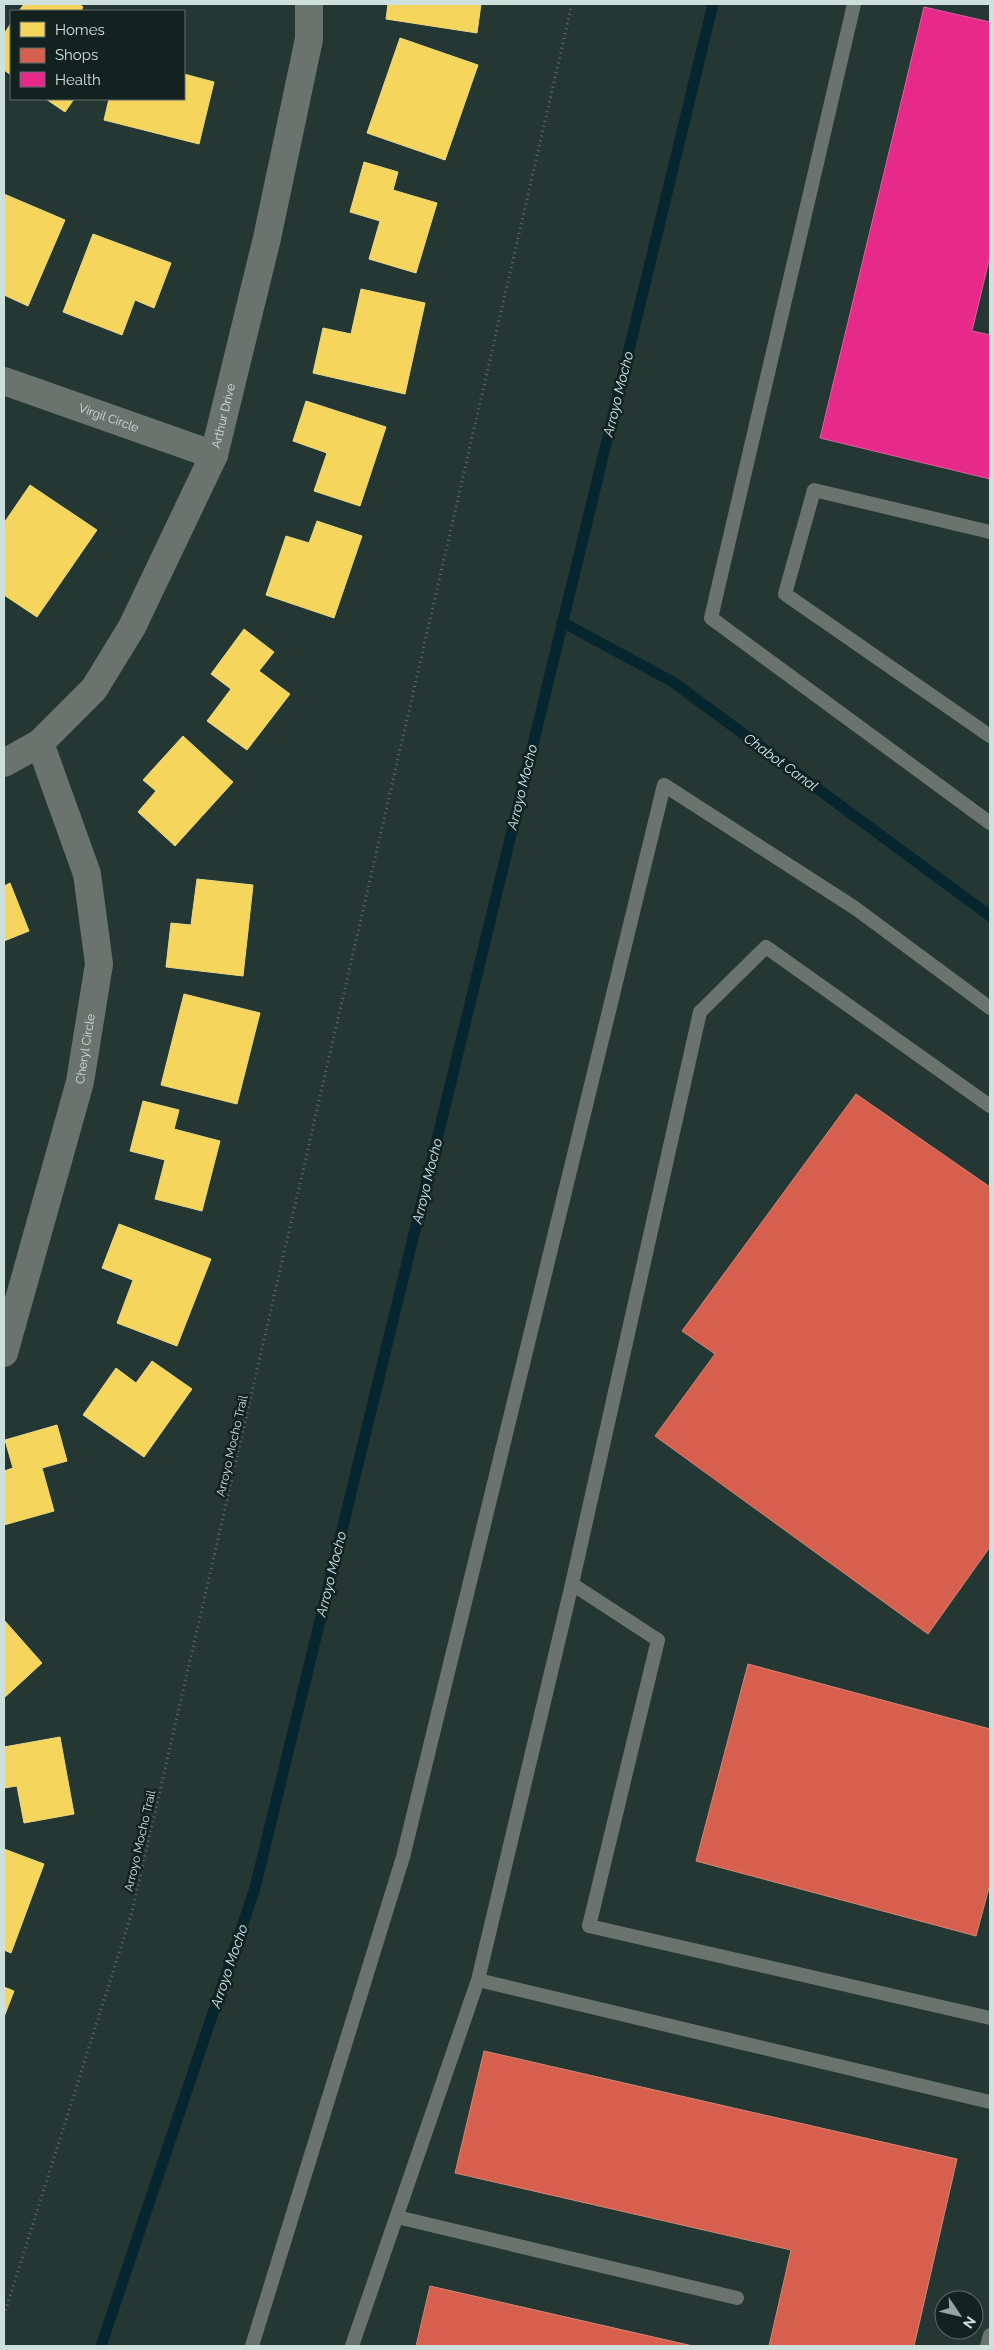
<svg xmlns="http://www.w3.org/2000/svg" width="994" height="2350" font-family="Raleway,sans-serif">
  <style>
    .homes { fill: #f6d55c; stroke: #ead882 }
    .shops { fill: #d6604d; stroke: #d48678 }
    .health { fill: #e7298a; stroke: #e060a3 }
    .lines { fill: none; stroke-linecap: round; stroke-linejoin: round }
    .stream { stroke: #05252f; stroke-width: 11 }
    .path { stroke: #626d69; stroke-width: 3; stroke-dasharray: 1 4; stroke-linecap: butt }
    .lane { stroke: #6b736e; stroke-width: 14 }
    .street { stroke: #6b736e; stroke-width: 28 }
    .labels { text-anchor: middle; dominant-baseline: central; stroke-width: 5; stroke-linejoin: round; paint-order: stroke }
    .street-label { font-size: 12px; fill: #cee0dc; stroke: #14221f }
    .water-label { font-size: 14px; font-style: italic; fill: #c8eaf9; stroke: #14221f }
  </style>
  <rect width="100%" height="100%" fill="#253733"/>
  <path class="homes" d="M24 4H79L83 7 81 11H19Z
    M388 4H481L477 33 386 19Z
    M11 23V75L4 70V34Z
    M400 38 478 65 445 160 367 133Z
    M184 74 214 82 199 144 104 120 109 99H184Z
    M46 99H74L65 112Z
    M364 162 398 172 393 190 437 203 416 273 369 259 380 221 350 212Z
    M4 194 65 220 28 306 4 295Z
    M93 234 171 263 154 308 135 300 122 335 63 312Z
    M361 289 425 303 405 394 313 373 323 328 351 334Z
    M306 401 386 427 360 506 314 491 327 453 293 441Z
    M30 485 97 530 37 617 4 595V523Z
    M317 521 362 536 334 618 266 595 286 536 309 543Z
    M244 629 274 652 259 671 290 694 247 750 207 721 231 689 211 674Z
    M183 736 233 782 175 846 138 812 156 791 143 780Z
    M197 879 253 885 243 976 166 967 171 923 191 925Z
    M10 883 29 931 4 941V886Z
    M184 994 260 1013 237 1104 161 1085Z
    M143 1101 179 1110 174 1129 220 1141 202 1211 155 1199 165 1160 130 1151Z
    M119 1224 211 1259 177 1346 117 1323 133 1280 102 1268Z
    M152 1361 192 1389 144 1457 83 1415 116 1368 136 1383Z
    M57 1425 67 1461 42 1468 54 1511 4 1525V1471L13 1468 5 1440Z
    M4 1620 42 1663 4 1698Z
    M60 1737 74 1814 24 1823 17 1786 4 1788V1747Z
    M4 1849 44 1864 11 1953 4 1950Z
    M4 1987 14 1991 4 2017Z"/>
  <path class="shops" d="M856 1094 990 1187V1547L928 1634 655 1436 715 1354 682 1331Z
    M748 1664 990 1729V1884L976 1936 696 1861Z
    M484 2051 957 2159 914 2346H769L791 2250 455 2173Z
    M430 2286 693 2346H416Z"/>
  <path class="health" d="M924 7 990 22V256L972 331 990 335V479L820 438Z"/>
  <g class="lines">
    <path class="stream" d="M562 622 673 682 990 916
      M101 2346 255 1888 713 4"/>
    <path class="path" d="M4 2315 132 1912 572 4"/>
    <path class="lane" d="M854 4 711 618 990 823
      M990 532 814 490 785 594 990 736
      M572 1584 658 1640 589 1926 990 2018
      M478 1980 990 2102
      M397 2217 737 2298
      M252 2346 403 1857 664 785 855 908 990 1008
      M352 2346 478 1980 572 1584 700 1012 766 947 990 1106
      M987 2346 990 2335"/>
    <g class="street">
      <path id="s1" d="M4 381 214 455"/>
      <path id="s2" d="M4 763 40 743 94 689 132 627 214 455 267 238 309 39V4"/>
      <path id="s3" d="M4 1353 80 1082 99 964 87 874 40 743"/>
    </g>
  </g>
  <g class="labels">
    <g class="street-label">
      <text stroke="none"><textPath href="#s2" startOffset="421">Arthur Drive</textPath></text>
      <text stroke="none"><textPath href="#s1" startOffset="111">Virgil Circle</textPath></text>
      <text stroke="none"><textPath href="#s3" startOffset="315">Cheryl Circle</textPath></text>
      <text transform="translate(232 1446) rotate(-77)">Arroyo Mocho Trail</text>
      <text transform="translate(140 1841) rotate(-77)">Arroyo Mocho Trail</text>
    </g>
    <g class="water-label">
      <text transform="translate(618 394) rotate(-76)">Arroyo Mocho</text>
      <text transform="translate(781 762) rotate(36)">Chabot Canal</text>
      <text transform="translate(522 787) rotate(-76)">Arroyo Mocho</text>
      <text transform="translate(427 1181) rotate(-76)">Arroyo Mocho</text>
      <text transform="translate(331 1574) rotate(-76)">Arroyo Mocho</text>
      <text transform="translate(229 1966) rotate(-71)">Arroyo Mocho</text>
    </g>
  </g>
  <rect width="994" height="2350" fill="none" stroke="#cee0dc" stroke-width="10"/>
  <rect x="10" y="10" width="175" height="90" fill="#14221f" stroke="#5e6e6b"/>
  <rect x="20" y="22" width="25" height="15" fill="#f6d55c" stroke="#5e6e6b"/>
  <text x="55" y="35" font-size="15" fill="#cee0dc">Homes</text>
  <rect x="20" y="48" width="25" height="15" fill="#d6604d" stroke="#5e6e6b"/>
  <text x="55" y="60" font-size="15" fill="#cee0dc">Shops</text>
  <rect x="20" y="72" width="25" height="15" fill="#e7298a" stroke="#5e6e6b"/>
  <text x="55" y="85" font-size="15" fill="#cee0dc">Health</text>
  <g transform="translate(959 2315) rotate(125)"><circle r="24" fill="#14221f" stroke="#5e6e6b"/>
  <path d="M0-4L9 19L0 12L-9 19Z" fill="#93a5a1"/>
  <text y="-8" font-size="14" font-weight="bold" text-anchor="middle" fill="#cee0dc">N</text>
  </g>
</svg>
